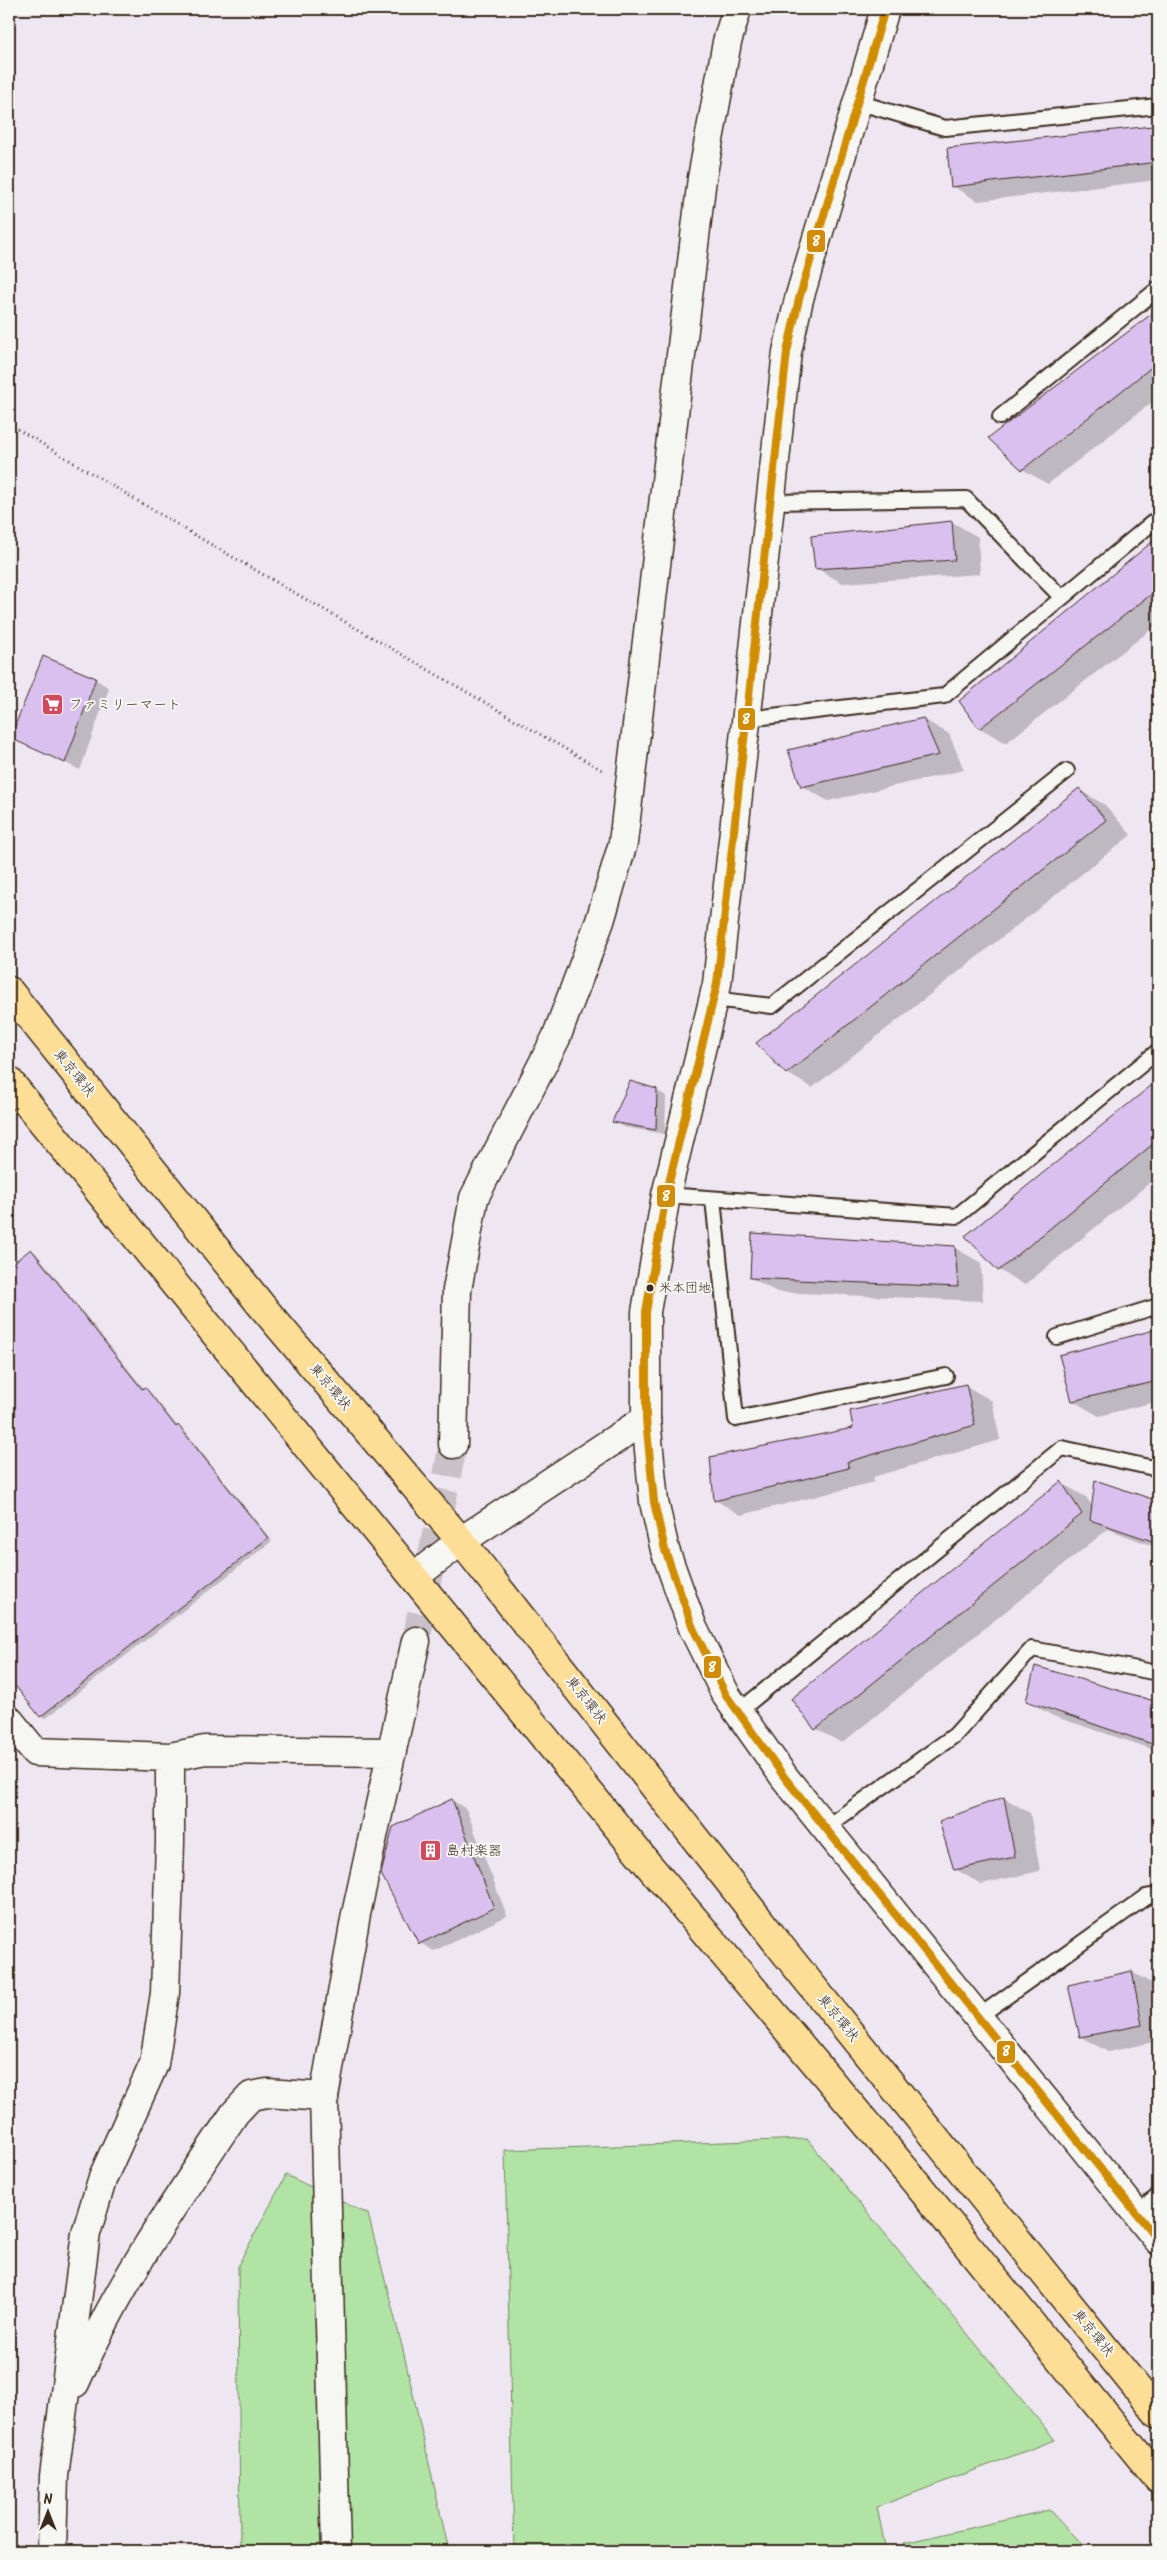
<svg xmlns="http://www.w3.org/2000/svg" width="1167" height="2560" font-family="Kalam,'Klee One',sans-serif">
  <style>
    .green { fill: #b0e3a4; stroke: #768661 }
    .shadow { fill: #0003 }
    .building { fill: #dac0ee; stroke: #3b2a1e }
    .lines { fill: none; stroke-linecap: round; stroke-linejoin: round }
    .minor-tunnel { stroke: #cac0c7; stroke-width: 28; stroke-dasharray: 28 14; stroke-linecap: butt }
    .service-casing { stroke: #3b2a1e; stroke-width: 18 }
    .minor-casing { stroke: #3b2a1e; stroke-width: 31 }
    .tertiary-casing { stroke: #3b2a1e; stroke-width: 31 }
    .trunk-casing { stroke: #3b2a1e; stroke-width: 31 }
    .path { stroke: #3b2a1e; stroke-width: 3; stroke-dasharray: 1 4; stroke-linecap: butt }
    .service { stroke: #f6f6f2; stroke-width: 14 }
    .minor { stroke: #f6f6f2; stroke-width: 28 }
    .tertiary { stroke: #f6f6f2; stroke-width: 28 }
    .trunk { stroke: #fdde96; stroke-width: 28 }
    .bus-1-casing { stroke: #f6f6f2; stroke-width: 11 }
    .bus-1 { stroke: #d18d06; stroke-width: 8 }
    .bus-dot { fill: #3b2a1e; stroke: #f6f6f2; stroke-width: 2 }
    .labels { text-anchor: middle; dominant-baseline: central; stroke-width: 4; stroke-linejoin: round; paint-order: stroke }
    .bus-label { font-size: 13px; fill: #3b2a1e; stroke: #f6f6f2; text-anchor: start }
    .poi-label { font-size: 14px; fill: #3b2a1e; stroke: #f6f6f2; text-anchor: start }
    .street-label { font-size: 14px; fill: #3b2a1e; stroke: #f6f6f2 }
    .line-badge { stroke: #f6f6f2; stroke-width: 2 }
    .badge-label { font-size: 14px; text-anchor: middle; font-weight: bold; fill: #fff }
  </style>
  <rect width="100%" height="100%" fill="#eee6f1"/>
  <filter id="ink" filterUnits="userSpaceOnUse"><feTurbulence type="fractalNoise" baseFrequency=".02" numOctaves="2"/><feDisplacementMap in="SourceGraphic" scale="10" xChannelSelector="R" yChannelSelector="G"/><feConvolveMatrix kernelMatrix="1 2 1 2 8 2 1 2 1" color-interpolation-filters="sRGB"/></filter>
  <g filter="url(#ink)">
    <path class="green" d="M807 2139 1055 2440 877 2507 886 2551H514L505 2150Z
      M286 2175 368 2214 403 2350 449 2551H240L238 2266Z
      M1049 2510 1088 2551H906L904 2543Z"/>
    <path class="shadow" d="M1152 127 1158 131V180L978 201 952 186Z
      M1156 312 1158 313V397L1048 484 1022 469Z
      M952 522 978 537 980 574 842 583 816 568 812 537Z
      M1158 540V624L1006 743 980 728 961 701Z
      M95 679 109 688 80 770 12 737Z
      M923 719 949 734 964 770 828 801 802 786Z
      M1079 790 1105 805 1131 835 812 1088 787 1073Z
      M1158 1081V1176L1025 1285 999 1270 966 1236Z
      M656 1090 666 1096 665 1134 623 1127 614 1122Z
      M955 1248 981 1263 983 1301 777 1292 751 1278Z
      M31 1250 36 1253 144 1389 149 1391 178 1427 183 1429 272 1541 45 1719 9 1677V1268Z
      M1158 1330V1401L1099 1416 1073 1401 1061 1356Z
      M966 1386 992 1401 1000 1440 873 1477 874 1482 741 1515 715 1500 855 1429Z
      M1096 1482 1158 1502V1548L1108 1529 842 1743 816 1729 1061 1483 1086 1497 1093 1507Z
      M1036 1667 1158 1703V1751L1053 1716 1027 1701Z
      M1004 1798 1030 1813 1040 1871 981 1884 955 1869Z
      M452 1800 466 1809 507 1916 434 1951 420 1943Z
      M1132 1972 1158 1987V2041L1108 2052 1082 2037Z"/>
    <path class="building" d="M1152 126 1158 146V162L951 187 947 148Z
      M1158 309V362L1022 470 988 438Z
      M952 521 955 560 815 569 811 536Z
      M1158 537V589L979 729 959 701Z
      M43 656 96 678 65 763 10 738Z
      M923 718 939 755 801 787 788 750Z
      M1079 788 1106 820 786 1074 756 1043Z
      M1158 1080V1140L998 1271 965 1236Z
      M630 1081 657 1089 656 1130 612 1122Z
      M752 1233 955 1246 958 1287 750 1278Z
      M31 1249 142 1389 145 1387 176 1427 178 1425 268 1538 40 1717 9 1678V1266Z
      M1158 1329V1381L1072 1401 1059 1355Z
      M966 1384 975 1425 847 1462 849 1468 714 1501 710 1457 853 1428 850 1411Z
      M1095 1480 1158 1501V1543L1090 1520Z
      M1061 1481 1082 1514 815 1730 791 1699Z
      M1035 1666 1158 1702V1746L1026 1701Z
      M1004 1797 1015 1857 954 1870 939 1821Z
      M452 1799 494 1908 419 1944 381 1874 393 1827Z
      M1132 1971 1142 2025 1080 2037 1068 1985Z"/>
    <g class="lines">
      <path class="minor-tunnel" d="M416 1641 453 1444"/>
      <defs>
        <path id="service" d="M857 102 945 128 1158 106
          M1000 417 1158 289
          M770 502 966 499 1062 598
          M746 719 944 696 1158 518
          M713 999 772 1006 1067 771
          M666 1195 957 1216 1158 1051
          M713 1199 736 1419 946 1376
          M1057 1337 1158 1306
          M738 1712 1062 1448 1158 1469
          M825 1828 955 1735 1032 1649 1158 1673
          M978 2017 1146 1897 1158 1895
          M1136 2213 1158 2196"/>
        <path id="minor" d="M453 1444 457 1290 474 1198 556 1038 600 921 623 843 702 178 727 42 737 9
          M415 1576 461 1541 646 1419
          M9 1720 35 1752 170 1757 205 1750 392 1752
          M75 2383C117 2286 176 2200 235 2113L251 2096 267 2093 324 2097
          M52 2551 54 2476 86 2233 103 2177 154 2064 165 1993 170 1843V1757
          M336 2551 324 2097 356 1914 416 1641"/>
        <path id="tertiary" d="M885 9 799 299 787 352 717 984 666 1195 646 1312V1419L654 1502 665 1550 693 1628 726 1695 785 1778 1158 2240"/>
        <path id="trunk" d="M9 991 261 1305 461 1541 787 1955 1158 2414
          M9 1081 646 1862 913 2179 1158 2479"/>
      </defs>
      <use href="#service" class="service-casing"/>
      <use href="#minor" class="minor-casing"/>
      <use href="#tertiary" class="tertiary-casing"/>
      <use href="#trunk" class="trunk-casing"/>
      <path class="path" d="M9 424 205 541 602 770"/>
      <use href="#service" class="service"/>
      <use href="#minor" class="minor"/>
      <use href="#tertiary" class="tertiary"/>
      <use href="#trunk" class="trunk"/>
      <defs>
        <path id="bus-1" d="M885 9 799 299 787 352 717 984 666 1195 646 1312V1419L654 1502 665 1550 693 1628 726 1695 785 1778 1158 2240"/>
      </defs>
      <use href="#bus-1" class="bus-1-casing"/>
      <use href="#bus-1" class="bus-1"/>
    </g>
  </g>
  <defs>
    <symbol id="supermarket-square" viewBox="-11 -11 22 22"><rect x="-9" y="-9" width="18" height="18" rx="4" fill="#d1495b" stroke="#f6f6f2"/><path d="M-6-5.5h2.5l.6 2H6L4.5 2H-2.5L-4.4-4H-6ZM-1.5 3.2a1.3 1.3 0 1 0 .1 0ZM3 3.2a1.3 1.3 0 1 0 .1 0Z" fill="#fff"/></symbol>
    <symbol id="building-square" viewBox="-11 -11 22 22"><rect x="-9" y="-9" width="18" height="18" rx="4" fill="#d1495b" stroke="#f6f6f2"/><path d="M-4-6H4V6H1V3H-1V6H-4ZM-2.5-4.3h1.7v1.8h-1.7ZM.8-4.3h1.7v1.8H.8ZM-2.5-1h1.7V.8h-1.7ZM.8-1h1.7V.8H.8Z" fill="#fff"/></symbol>
  </defs>
  <g fill-rule="evenodd">
    <use href="#supermarket-square" x="40" y="692" width="25" height="25"/>
    <use href="#building-square" x="418" y="1838" width="25" height="25"/>
  </g>
  <circle class="bus-dot" cx="650" cy="1288" r="4.5"/>
  <g class="labels">
    <g class="bus-label">
      <text x="659" y="1288">米本団地</text>
    </g>
    <g class="poi-label">
      <text x="69" y="705">ファミリーマート</text>
      <text x="446" y="1851">島村楽器</text>
    </g>
    <g class="street-label">
      <text transform="translate(74 1073) rotate(51)">東京環状</text>
      <text transform="translate(330 1387) rotate(50)">東京環状</text>
      <text transform="translate(586 1700) rotate(52)">東京環状</text>
      <text transform="translate(838 2018) rotate(51)">東京環状</text>
      <text transform="translate(1093 2333) rotate(51)">東京環状</text>
    </g>
  </g>
  <g class="line-badge">
    <rect x="806" y="229" width="20" height="24" rx="5" fill="#d18d06"/>
    <rect x="737" y="707" width="19" height="24" rx="5" fill="#d18d06"/>
    <rect x="656" y="1184" width="20" height="24" rx="5" fill="#d18d06"/>
    <rect x="703" y="1655" width="19" height="24" rx="5" fill="#d18d06"/>
    <rect x="996" y="2040" width="20" height="24" rx="5" fill="#d18d06"/>
  </g>
  <g class="badge-label">
    <text x="816" y="246">8</text>
    <text x="746" y="724">8</text>
    <text x="666" y="1201">8</text>
    <text x="712" y="1672">8</text>
    <text x="1006" y="2056">8</text>
  </g>
  <rect width="1167" height="2560" fill="none" stroke="#f6f6f2" stroke-width="30"/>
  <rect x="15" y="15" width="1137" height="2530" fill="none" stroke="#3b2a1e" stroke-width="2" filter="url(#ink)"/>
  <g transform="translate(48 2512)" stroke="#f6f6f2" stroke-width="4" paint-order="stroke">
  <path d="M0-4L9 19L0 12L-9 19Z" fill="#3b2a1e"/>
  <text y="-8" font-size="14" font-weight="bold" text-anchor="middle" fill="#3b2a1e">N</text>
  </g>
</svg>
